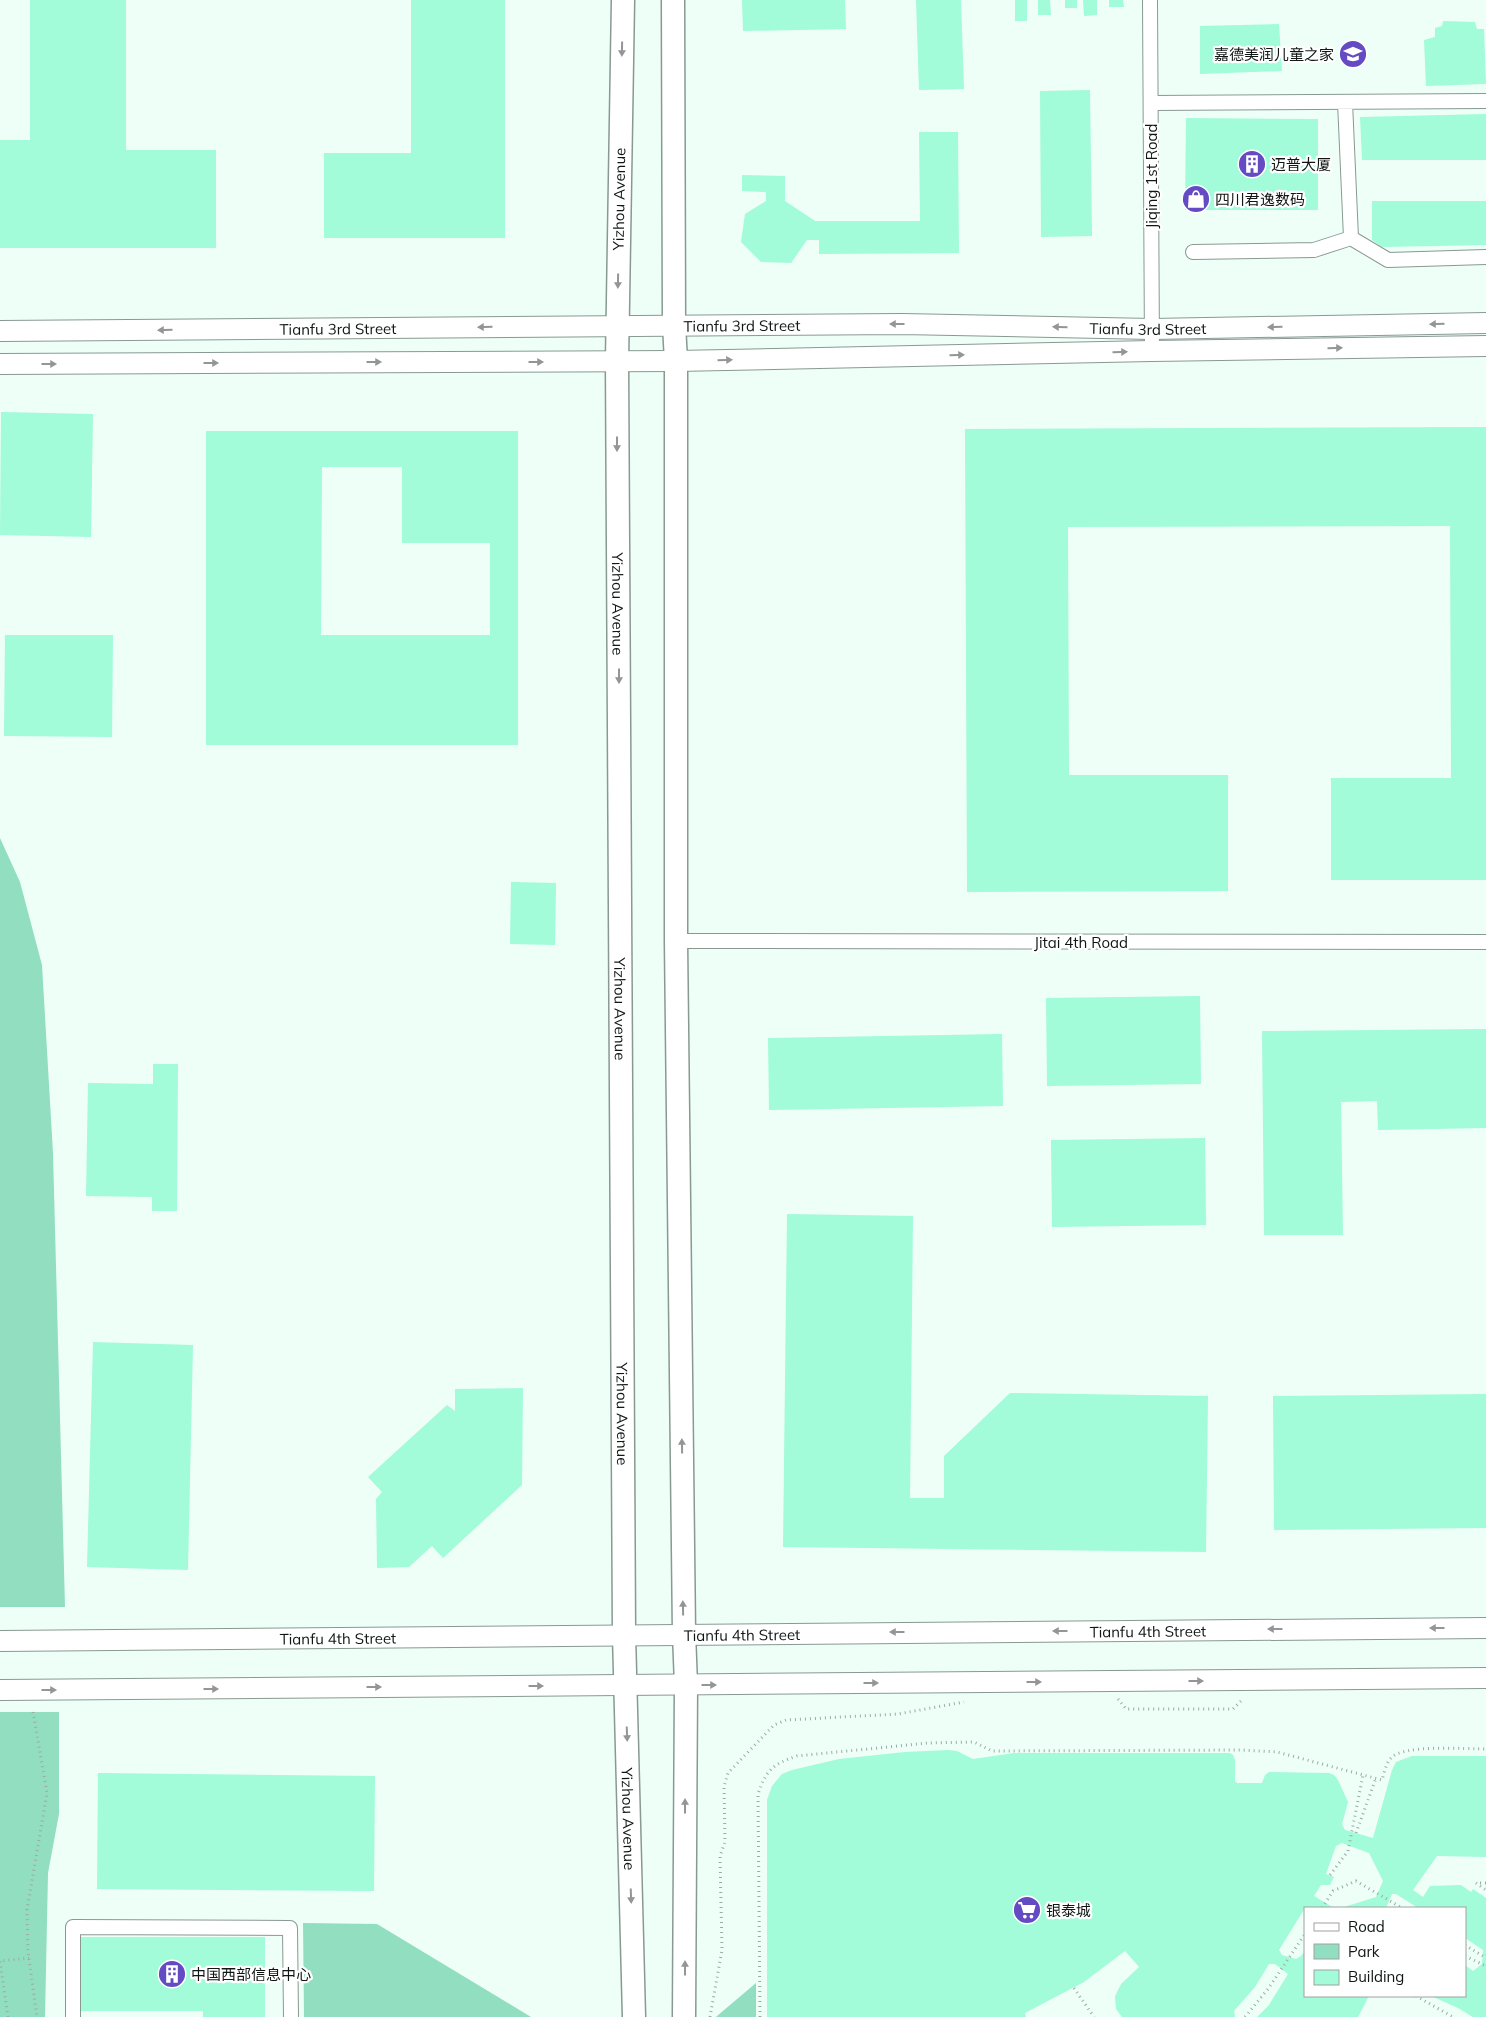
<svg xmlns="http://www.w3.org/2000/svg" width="1486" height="2017" font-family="Mulish,'Noto Sans SC',sans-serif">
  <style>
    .green { fill: #91dec0 }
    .building { fill: #a2fbd9; fill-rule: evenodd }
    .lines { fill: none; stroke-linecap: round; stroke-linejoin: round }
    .street-casing { stroke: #899992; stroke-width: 16 }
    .secondary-casing { stroke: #899992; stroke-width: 22 }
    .primary-casing { stroke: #899992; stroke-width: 25 }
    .path { stroke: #9daba5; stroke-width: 3; stroke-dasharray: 1 4; stroke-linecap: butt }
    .street { stroke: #fff; stroke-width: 14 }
    .secondary { stroke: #fff; stroke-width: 20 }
    .primary { stroke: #fff; stroke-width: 22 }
    .oneway { fill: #939695 }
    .labels { text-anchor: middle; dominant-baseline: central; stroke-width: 4.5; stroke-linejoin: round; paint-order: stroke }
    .poi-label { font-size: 15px; fill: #0f1613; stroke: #fff; text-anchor: start }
    .street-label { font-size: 15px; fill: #0f1613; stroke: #fff }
  </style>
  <rect width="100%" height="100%" fill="#edfff7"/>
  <path class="green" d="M0 838 20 882 42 965 53 1153 65 1607H0Z
    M0 1712H59V1814L48 1873 45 2017H0Z
    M303 1923 377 1924 531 2017H304Z
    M756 1983V2017H716L717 2016Z"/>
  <path class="building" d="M30 0H126V150H216V248H0V140H30Z
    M411 0H505V238H324V153H411Z
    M742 0H845L846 29 743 31Z
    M916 0H961L964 89 919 90Z
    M1015 0H1027V21H1015Z
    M1038 0H1050L1051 15H1038Z
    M1065 0H1077V8H1065Z
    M1083 0H1097V15L1084 16Z
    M1109 0H1123L1124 7H1109Z
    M1443 21 1475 22 1477 29H1484L1486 84 1426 86 1424 40 1435 37V28L1442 26Z
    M1279 24 1282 71 1200 74V26Z
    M1090 90 1092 236 1041 237 1040 91Z
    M1486 114V160H1362L1360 117Z
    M1186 118 1318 119V210H1185Z
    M919 132H958L959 253 819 254V240H807L791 263 761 262 741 242 745 214 766 201V192L742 191V175L785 176V201L815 221H920Z
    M1372 201H1486V245L1382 247 1372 240Z
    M1 412 93 414 91 537 0 535Z
    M1486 427V880H1331V778H1451L1450 526 1068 527 1069 775H1228V891L967 892 965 429Z
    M206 431H518V745H206ZM322 467H402V543H490V635H321Z
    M5 635H113L112 737 4 736Z
    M511 882 556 883 555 945 510 944Z
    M1200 996 1201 1084 1047 1086 1046 998Z
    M1486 1029V1128L1378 1130 1377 1101 1341 1102 1343 1235H1264L1262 1031Z
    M1002 1034 1003 1106 769 1110 768 1038Z
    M153 1064H178L177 1211H152V1197L86 1196 88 1083 153 1084Z
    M1205 1138 1206 1225 1052 1227 1051 1140Z
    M787 1214 913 1216 910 1498H944V1456L1010 1393 1208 1396 1206 1552 783 1547Z
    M93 1342 193 1345 188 1570 87 1567Z
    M523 1388 522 1485 443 1558 432 1546 409 1567 377 1568 376 1499 382 1492 368 1477 447 1405 455 1411V1389Z
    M1486 1394V1528L1274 1530 1273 1396Z
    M948 1750 957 1751 973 1759 1014 1753H1230L1233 1755 1235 1760V1781L1237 1783H1262L1265 1775 1269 1772 1329 1773 1334 1775 1338 1780 1348 1802 1342 1824 1345 1830 1373 1838 1392 1770 1396 1762 1412 1756H1486V1857L1437 1856 1413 1890 1423 1897 1430 1886 1461 1885 1471 1892 1473 1889 1486 1898V2017H1473L1458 2008 1431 1996H1465V1965L1473 1971 1482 1964 1483 1950 1465 1938V1908H1418L1396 1894H1392L1386 1908H1341L1376 1897 1383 1881 1369 1853 1342 1843 1336 1846 1326 1874 1334 1877 1330 1885H1321L1314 1896 1334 1908H1305L1279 1950 1282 1955 1296 1959 1301 1956 1305 1951V1996H1369L1358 2017H1257L1269 2005 1288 1974 1275 1964H1269L1255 1987 1234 2011 1235 2017H1122L1116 2009 1115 1996 1121 1984 1139 1967 1125 1951 1084 1982 1025 2013 1026 2017H767V1800L772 1786 782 1774 792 1770 839 1759 905 1752Z
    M98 1773 375 1776 374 1891 97 1889Z
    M78 1937H265V2017H203V2011H78Z"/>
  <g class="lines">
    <defs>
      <path id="street" d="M1150 0 1152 351
        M1345 102 1351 238 1388 260 1486 257
        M1151 103 1486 101
        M1193 252 1314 250 1351 238
        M676 941 1486 942
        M73 2017V1927L290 1928 291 2017"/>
      <g id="secondary">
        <path id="s1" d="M0 331 902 324 1152 329 1486 323"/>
        <path d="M0 364 676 361 1152 351 1486 346"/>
        <path id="s2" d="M0 1641 1486 1628"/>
        <path d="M0 1690 1486 1678"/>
      </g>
      <g id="primary">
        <path id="s3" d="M623 0 617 361 624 1634 634 2017"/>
        <path d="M673 0 674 325 676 361V941L684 1633 686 1685 684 2017"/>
      </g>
    </defs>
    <use href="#street" class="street-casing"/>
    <use href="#secondary" class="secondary-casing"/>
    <use href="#primary" class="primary-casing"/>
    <path class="path" d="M1118 1699 1126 1709H1233L1243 1699
      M33 1712 47 1793 27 1910 28 1952 37 2017
      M1356 1833 1376 1778
      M1330 1875 1348 1851 1363 1775
      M1486 1883H1476L1486 1890
      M1322 1908 1333 1891 1356 1881 1402 1908
      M1465 1945 1486 1958
      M1465 1956 1486 1966
      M1074 1988 1094 2017
      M1416 1996 1453 2017
      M8 2017 0 1961 29 1958
      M710 2017 722 1950 720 1856 725 1842 724 1786 728 1773 774 1725 786 1720 898 1714 964 1702
      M760 2017 758 1794C766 1770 773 1764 797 1756L928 1743 974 1742 992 1751 1242 1750 1277 1752 1382 1780C1384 1774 1386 1763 1391 1758 1403 1744 1466 1749 1486 1749
      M1245 2017 1268 1989 1305 1934"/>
    <use href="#street" class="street"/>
    <use href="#secondary" class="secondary"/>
    <use href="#primary" class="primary"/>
  </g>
  <defs><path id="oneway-solid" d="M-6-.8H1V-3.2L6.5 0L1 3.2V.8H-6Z" transform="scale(1.25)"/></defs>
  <g class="oneway">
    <use href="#oneway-solid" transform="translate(622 49) rotate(91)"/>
    <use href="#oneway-solid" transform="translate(618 281) rotate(91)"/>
    <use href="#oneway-solid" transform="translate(897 324) rotate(180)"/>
    <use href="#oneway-solid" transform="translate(1437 324) rotate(179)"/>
    <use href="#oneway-solid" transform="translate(485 327) rotate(179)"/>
    <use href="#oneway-solid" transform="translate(1060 327) rotate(-179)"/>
    <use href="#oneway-solid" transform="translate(1275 327) rotate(179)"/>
    <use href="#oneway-solid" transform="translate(165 330) rotate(179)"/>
    <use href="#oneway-solid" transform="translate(1335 348) rotate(-1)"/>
    <use href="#oneway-solid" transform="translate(1120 352) rotate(-1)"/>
    <use href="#oneway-solid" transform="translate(957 355) rotate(-1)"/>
    <use href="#oneway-solid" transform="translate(725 360) rotate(-2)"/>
    <use href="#oneway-solid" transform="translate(374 362)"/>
    <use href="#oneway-solid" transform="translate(536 362)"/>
    <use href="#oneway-solid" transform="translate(211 363)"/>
    <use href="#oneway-solid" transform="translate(49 364)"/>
    <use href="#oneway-solid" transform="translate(617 444) rotate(90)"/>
    <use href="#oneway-solid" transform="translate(619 676) rotate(90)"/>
    <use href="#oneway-solid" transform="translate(682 1446) rotate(-91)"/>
    <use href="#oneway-solid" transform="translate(683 1608) rotate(-91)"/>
    <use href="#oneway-solid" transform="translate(1437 1628) rotate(180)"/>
    <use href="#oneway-solid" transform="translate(1275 1629) rotate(180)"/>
    <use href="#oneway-solid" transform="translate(1060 1631) rotate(180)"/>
    <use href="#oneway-solid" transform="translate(897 1632) rotate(180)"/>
    <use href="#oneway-solid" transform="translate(1196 1681)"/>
    <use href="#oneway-solid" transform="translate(1034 1682)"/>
    <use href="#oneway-solid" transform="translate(871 1683)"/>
    <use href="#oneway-solid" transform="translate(709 1685)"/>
    <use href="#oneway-solid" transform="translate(536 1686)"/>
    <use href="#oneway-solid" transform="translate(374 1687)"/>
    <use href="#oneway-solid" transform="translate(211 1689)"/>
    <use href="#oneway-solid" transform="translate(49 1690)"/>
    <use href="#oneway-solid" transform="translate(627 1734) rotate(88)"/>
    <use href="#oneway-solid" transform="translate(685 1806) rotate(-90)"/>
    <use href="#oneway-solid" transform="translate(631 1896) rotate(88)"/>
    <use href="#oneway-solid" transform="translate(685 1968) rotate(-90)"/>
  </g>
  <defs>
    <symbol id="school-disc" viewBox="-11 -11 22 22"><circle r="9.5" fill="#644ac3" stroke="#fff"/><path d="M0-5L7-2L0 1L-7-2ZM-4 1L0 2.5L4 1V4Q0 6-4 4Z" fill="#fff"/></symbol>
    <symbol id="building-disc" viewBox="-11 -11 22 22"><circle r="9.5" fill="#644ac3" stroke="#fff"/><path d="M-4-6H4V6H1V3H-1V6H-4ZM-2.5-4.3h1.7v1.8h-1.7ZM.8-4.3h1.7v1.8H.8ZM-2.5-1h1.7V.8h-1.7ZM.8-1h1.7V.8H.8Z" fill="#fff"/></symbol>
    <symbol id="shop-disc" viewBox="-11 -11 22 22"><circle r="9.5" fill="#644ac3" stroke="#fff"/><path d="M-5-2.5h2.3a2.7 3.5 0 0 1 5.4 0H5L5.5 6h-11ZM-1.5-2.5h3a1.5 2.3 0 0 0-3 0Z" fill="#fff"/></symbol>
    <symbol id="supermarket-disc" viewBox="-11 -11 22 22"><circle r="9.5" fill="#644ac3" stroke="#fff"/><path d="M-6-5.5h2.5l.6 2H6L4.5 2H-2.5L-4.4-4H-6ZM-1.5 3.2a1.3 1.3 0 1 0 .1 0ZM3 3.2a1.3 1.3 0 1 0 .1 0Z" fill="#fff"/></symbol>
  </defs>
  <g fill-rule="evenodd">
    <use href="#school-disc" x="1337" y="38" width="32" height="32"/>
    <use href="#building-disc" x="1236" y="148" width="32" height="32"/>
    <use href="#shop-disc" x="1180" y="183" width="32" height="32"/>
    <use href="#supermarket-disc" x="1011" y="1894" width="32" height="32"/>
    <use href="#building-disc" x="156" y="1958" width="32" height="32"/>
  </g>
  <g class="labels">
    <g class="poi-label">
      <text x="1334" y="54" text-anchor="end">嘉德美润儿童之家</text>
      <text x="1271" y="164">迈普大厦</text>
      <text x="1215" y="199">四川君逸数码</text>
      <text x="1046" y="1910">银泰城</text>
      <text x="191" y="1974">中国西部信息中心</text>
    </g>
    <g class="street-label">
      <text transform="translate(1151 176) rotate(-90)">Jiqing 1st Road</text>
      <text transform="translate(619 199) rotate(-89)">Yizhou Avenue</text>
      <text stroke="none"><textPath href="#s1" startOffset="742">Tianfu 3rd Street</textPath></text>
      <text stroke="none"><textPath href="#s1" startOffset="338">Tianfu 3rd Street</textPath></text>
      <text stroke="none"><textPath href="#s1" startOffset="1148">Tianfu 3rd Street</textPath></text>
      <text stroke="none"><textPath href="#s3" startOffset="604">Yizhou Avenue</textPath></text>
      <text x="1081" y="942">Jitai 4th Road</text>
      <text stroke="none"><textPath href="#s3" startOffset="1009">Yizhou Avenue</textPath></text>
      <text stroke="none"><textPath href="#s3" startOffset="1414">Yizhou Avenue</textPath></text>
      <text stroke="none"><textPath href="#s2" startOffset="1148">Tianfu 4th Street</textPath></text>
      <text stroke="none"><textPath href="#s2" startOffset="742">Tianfu 4th Street</textPath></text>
      <text stroke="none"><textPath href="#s2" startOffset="338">Tianfu 4th Street</textPath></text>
      <text stroke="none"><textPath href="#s3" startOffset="1819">Yizhou Avenue</textPath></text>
    </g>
  </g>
  <rect x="1304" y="1907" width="162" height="90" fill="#ffffff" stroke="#9fa2a1"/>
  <rect x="1314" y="1923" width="25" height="8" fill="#ffffff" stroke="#9fa2a1"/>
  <text x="1348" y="1932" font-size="15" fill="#0f1613">Road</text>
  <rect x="1314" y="1944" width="25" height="15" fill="#91dec0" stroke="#9fa2a1"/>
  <text x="1348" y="1957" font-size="15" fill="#0f1613">Park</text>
  <rect x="1314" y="1970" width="25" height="15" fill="#a2fbd9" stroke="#9fa2a1"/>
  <text x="1348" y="1982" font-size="15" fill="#0f1613">Building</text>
</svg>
